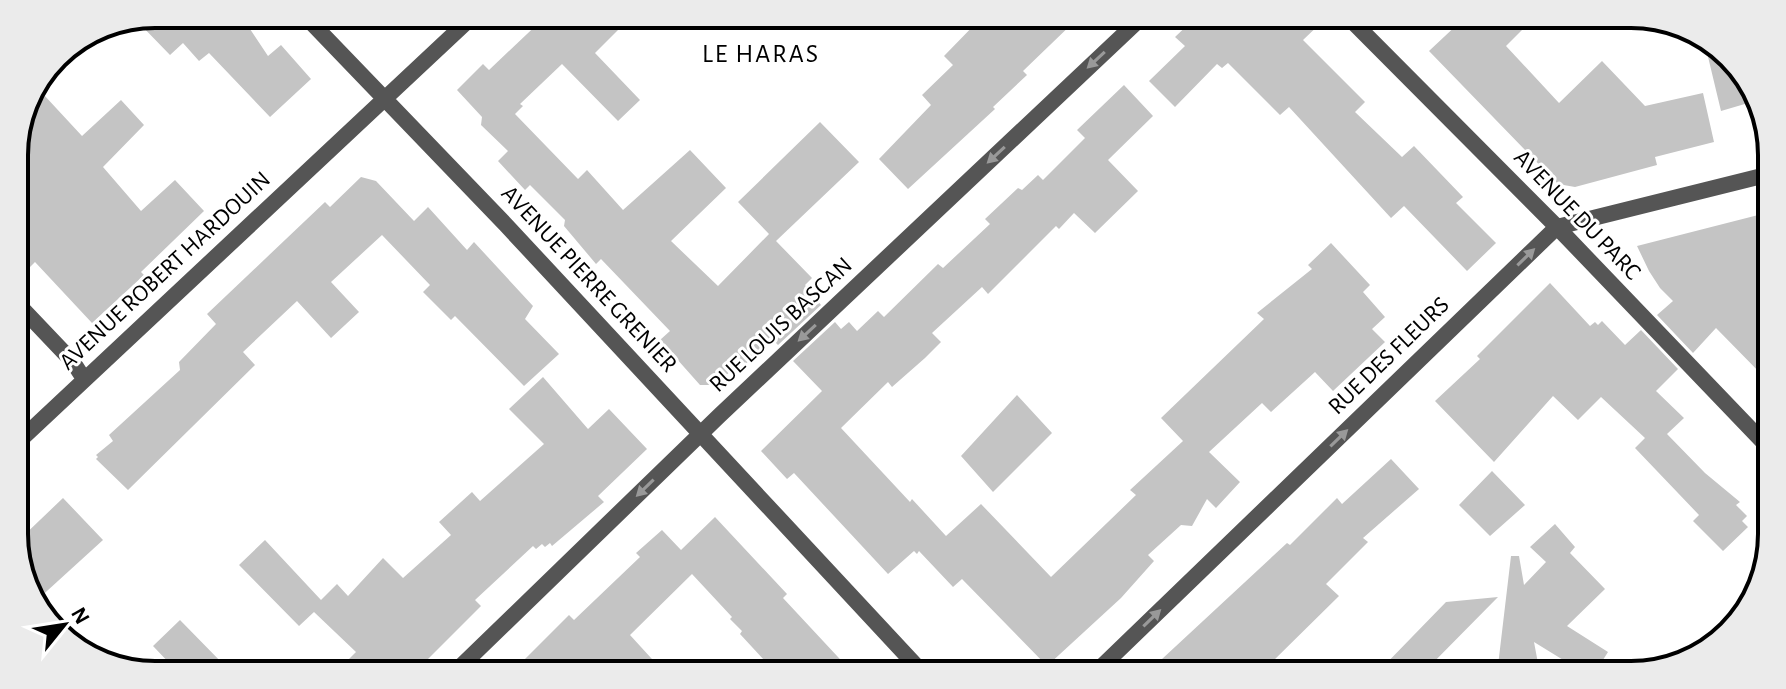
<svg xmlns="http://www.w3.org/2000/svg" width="1786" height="689" font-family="'Alegreya Sans',sans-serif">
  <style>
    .building { fill: #c4c4c4 }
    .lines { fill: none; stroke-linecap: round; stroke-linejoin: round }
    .minor { stroke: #555; stroke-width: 16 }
    .oneway { fill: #999 }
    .labels { text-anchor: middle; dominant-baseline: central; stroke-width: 6; stroke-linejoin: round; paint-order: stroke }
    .street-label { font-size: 24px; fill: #000; stroke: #fff }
    .neighbourhood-label { font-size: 26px; letter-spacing: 2px; fill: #000; stroke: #fff }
    .rim { fill: none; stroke: #000; stroke-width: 4 }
  </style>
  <rect width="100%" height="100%" fill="#fff"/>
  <path class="building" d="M155 14H240L268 56 281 45 311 79 270 117 209 53 199 61 183 43 170 55 137 21Z
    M546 16H632L595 53 640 100 618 121 562 64 520 104 523 106 515 114 578 179 587 170 623 210 690 150 726 188 671 241 718 286 769 234 738 202 820 122 859 162 776 241 812 278 805 285 821 305 778 345 770 337 746 364 742 360 716 385H700L660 340 670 331 601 259 596 264 564 226 565 220 530 185 525 190 498 161 508 151 481 125 482 117 457 90 483 64 489 70Z
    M981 18 1077 19 1023 71 1027 75 993 107 995 109 908 189 879 159 931 105 922 95 953 65 944 56Z
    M1194 19 1324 20 1303 40 1365 102 1355 112 1402 157 1414 146 1463 197 1456 203 1496 243 1467 271 1404 206 1391 218 1289 107 1280 115 1228 63 1222 68 1217 64 1175 107 1149 81 1185 46 1175 37Z
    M1461 21H1531L1506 46 1559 103 1602 61 1645 106 1703 93 1714 142 1655 157 1657 165 1575 187 1558 184 1429 51Z
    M1704 40 1737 62 1755 101 1721 111Z
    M1124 85 1153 116 1108 160 1138 191 1095 233 1074 213 1059 229 1056 226 988 294 982 287 932 333 941 342 925 358 892 387 888 382 841 428 910 502 912 499 946 536 981 504 1051 577 1136 495 1130 490 1183 441 1161 418 1264 319 1257 313 1312 269 1308 265 1331 243 1370 285 1363 292 1385 317 1372 329 1385 342 1333 391 1315 372 1271 412 1262 403 1209 452 1240 482 1216 508 1207 499 1192 526 1181 525 1148 555 1154 561 1121 598 1047 666 962 579 953 587 919 551 917 554 914 551 888 574 794 473 787 479 761 451 822 391 793 361 835 322 841 329 849 322 857 331 878 311 884 317 938 264 943 268 990 224 985 219 1018 188 1022 190 1038 175 1043 180 1085 138 1077 130Z
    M44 95 82 136 121 100 144 125 103 167 141 211 175 180 204 211 141 272 144 275 92 323 35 262 30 267 15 251 14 145 22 116Z
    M361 177 376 181 414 221 428 207 467 250 474 242 533 306 525 319 559 354 524 386 455 316 451 320 423 292 430 285 382 235 331 282 359 312 331 338 297 301 243 352 255 365 128 490 96 459 98 457 96 455 113 441 109 435 180 370 179 362 216 324 207 314 325 202 330 207Z
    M1770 212 1769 287 1767 380 1716 328 1693 353 1657 315 1673 301 1660 288 1649 271 1637 246Z
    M1550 283 1590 326 1595 322 1598 325 1602 321 1625 345 1641 330 1678 369 1656 391 1684 418 1667 434 1705 473 1740 502 1736 505 1747 516 1742 521 1748 527 1723 551 1693 521 1699 515 1635 448 1645 438 1601 397 1578 420 1553 396 1494 462 1435 401 1480 359 1477 356Z
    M543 377 588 429 609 409 647 449 598 496 604 502 552 546 550 543 545 547 542 544 536 549 533 546 475 600 481 606 418 669 340 668 356 652 314 612 299 626 239 565 265 540 321 600 337 584 348 596 383 558 403 578 451 535 439 522 472 492 480 501 544 444 509 409Z
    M1017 395 1052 433 993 492 961 456Z
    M1391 459 1419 489 1363 538 1368 542 1326 584 1339 596 1261 673 1148 672 1287 543 1290 545 1337 498 1342 504Z
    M1492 471 1525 505 1490 536 1459 505Z
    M63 498 103 540 36 601 17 561V542Z
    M715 517 787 594 783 598 851 671H774L740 634 742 631 730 619 732 617 692 574 630 635 662 670 515 669 569 615 574 620 640 557 636 553 662 530 681 550Z
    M1555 524 1575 547 1570 553 1605 589 1567 626 1608 652 1594 674H1586L1534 642 1540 674H1497L1511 556H1519L1524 585 1546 562 1530 547Z
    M1498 597 1422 674 1377 673 1446 602Z
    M180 620 227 668H174L153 646Z"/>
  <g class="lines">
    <path class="minor" d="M304 15 506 225 921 671
      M1351 20 1557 227 1766 445
      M15 301 73 362 84 379
      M16 444 473 16
      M458 669 720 415 1140 19
      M1096 672 1557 227 1770 174"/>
  </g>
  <defs><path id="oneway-solid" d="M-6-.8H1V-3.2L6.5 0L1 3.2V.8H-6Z" transform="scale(2)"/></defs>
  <g class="oneway">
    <use href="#oneway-solid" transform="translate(1096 60) rotate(137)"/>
    <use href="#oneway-solid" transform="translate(996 155) rotate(137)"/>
    <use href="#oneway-solid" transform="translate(1526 257) rotate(-44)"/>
    <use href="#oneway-solid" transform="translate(807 333) rotate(137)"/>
    <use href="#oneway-solid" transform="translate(1339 438) rotate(-44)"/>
    <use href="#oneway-solid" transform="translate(645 488) rotate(136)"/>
    <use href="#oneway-solid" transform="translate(1152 618) rotate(-44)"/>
  </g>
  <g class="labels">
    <g class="street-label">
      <text transform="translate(1577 215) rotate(46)">AVENUE DU PARC</text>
      <text transform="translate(165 271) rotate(-43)">AVENUE ROBERT HARDOUIN</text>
      <text transform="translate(589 279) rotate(47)">AVENUE PIERRE GRENIER</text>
      <text transform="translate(781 325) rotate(-43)">RUE LOUIS BASCAN</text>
      <text transform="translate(1389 356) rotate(-44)">RUE DES FLEURS</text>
    </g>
    <g class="neighbourhood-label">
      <text x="761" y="54">LE HARAS</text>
    </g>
  </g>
  <path d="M0 0H1786V689H0ZM155 28H1631A127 127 0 0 1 1758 155V534A127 127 0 0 1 1631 661H155A127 127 0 0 1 28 534V155A127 127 0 0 1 155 28Z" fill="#ebebeb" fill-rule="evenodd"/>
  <path class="rim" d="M155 28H1631A127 127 0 0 1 1758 155V534A127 127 0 0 1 1631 661H155A127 127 0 0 1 28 534V155A127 127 0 0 1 155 28Z"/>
  <g transform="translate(64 625) rotate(60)" stroke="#ffffff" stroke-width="6" paint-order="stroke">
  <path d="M0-6L14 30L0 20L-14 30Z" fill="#000000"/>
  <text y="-12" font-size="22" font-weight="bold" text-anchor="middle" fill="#000000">N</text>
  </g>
</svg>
